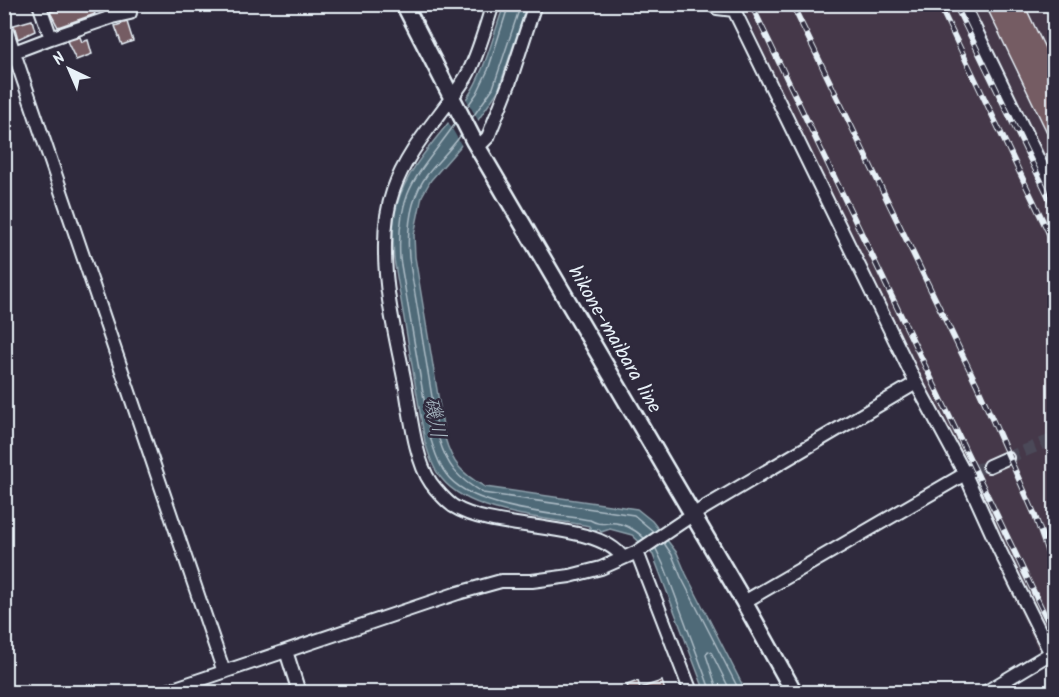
<svg xmlns="http://www.w3.org/2000/svg" width="1059" height="697" font-family="Kalam,'Klee One',sans-serif">
  <style>
    .built { fill: #443949 }
    .water { fill: #506a78; stroke: #8da0ab; stroke-width: 1.5 }
    .pier { fill: #2f2a3d }
    .lines { fill: none; stroke-linecap: round; stroke-linejoin: round }
    .shore { stroke: #abbbc5; stroke-width: 1.5 }
    .building { fill: #745c64; stroke: #e8f1f8; stroke-width: 1.5 }
    .minor-tunnel { stroke: #4b4859; stroke-width: 12; stroke-dasharray: 12 6; stroke-linecap: butt }
    .minor-casing { stroke: #e8f1f8; stroke-width: 16 }
    .major-casing { stroke: #e8f1f8; stroke-width: 20 }
    .minor { stroke: #2f2a3d; stroke-width: 12 }
    .major { stroke: #2f2a3d; stroke-width: 15 }
    .rail-casing { stroke: #e8f1f8; stroke-width: 6 }
    .rail { stroke: #2f2a3d; stroke-width: 4; stroke-dasharray: 11; stroke-linecap: butt }
    .labels { text-anchor: middle; dominant-baseline: central; stroke-width: 5; stroke-linejoin: round; paint-order: stroke }
    .street-label { font-size: 20px; fill: #e8f1f8; stroke: #2f2a3d }
    .water-label { font-size: 21px; font-style: italic; fill: #abbbc5; stroke: #2f2a3d }
  </style>
  <rect width="100%" height="100%" fill="#2f2a3d"/>
  <filter id="ink" filterUnits="userSpaceOnUse"><feTurbulence type="fractalNoise" baseFrequency=".0167" numOctaves="2"/><feDisplacementMap in="SourceGraphic" scale="12" xChannelSelector="R" yChannelSelector="G"/><feConvolveMatrix kernelMatrix="1 2 1 2 8 2 1 2 1" color-interpolation-filters="sRGB"/></filter>
  <g filter="url(#ink)">
    <path class="built" d="M742 5H957L1054 202V683L981 530 970 491 885 306 778 85Z
      M971 5H1054V174Z"/>
    <path class="water" d="M504 5H527L498 91 459 148 431 180 422 196 414 235 415 257 445 438C452 463 462 474 485 487L637 509 652 521 677 553 686 574 746 692H705L653 555 632 535 610 529 601 532 599 529 593 532 589 526C547 518 470 514 442 479 433 469 429 455 425 442L394 259C393 241 392 223 397 205 409 160 449 129 472 90 487 64 494 33 504 5Z"/>
    <path class="pier" d="M464 95 480 124 463 148 447 120Z"/>
    <g class="lines">
      <path class="shore" d="M467 107 477 93 488 70 509 4
        M472 118 493 88 521 4
        M455 124C418 176 396 189 400 259L431 440C435 452 438 464 446 474 470 508 550 513 590 520 597 524 600 524 608 523 621 521 636 530 644 538
        M461 135C451 149 438 161 427 175 410 198 407 231 409 258L439 439C447 466 458 479 483 493L634 515 654 532
        M664 543 672 555 681 577 740 692
        M656 549 665 568 711 692
        M718 692 706 655 708 651 711 652 731 692"/>
    </g>
    <path class="building" d="M72 4H92L95 14 58 27 50 12Z
      M985 4H1024L1054 67V147Z
      M32 20 35 31 18 39 14 25Z
      M127 22 133 41 122 45 115 26Z
      M80 37 82 42 88 40 92 54 76 60 67 41Z
      M638 681 640 688 662 681 665 691 661 693H630L627 685Z"/>
    <g class="lines">
      <path class="minor-tunnel" d="M1007 458 1054 439
        M971 471 989 466"/>
      <defs>
        <path id="minor" d="M493 4C486 25 477 59 466 77 442 115 408 147 393 191 387 208 385 226 385 244 384 291 396 337 405 383 410 411 415 461 431 483 436 490 446 501 453 506 495 533 597 520 623 558
          M711 4 717 8 734 10
          M731 4 916 383 965 474 999 549 1054 660
          M963 4 1054 192
          M112 17 130 13
          M4 23 224 672
          M51 38 112 17 108 4
          M14 52 51 38 39 4
          M478 147 488 137 509 84 535 4
          M989 466 1007 458
          M637 552 691 692
          M744 602 970 471
          M286 651 299 692
          M164 692 458 593 501 581H532L570 576 601 568 637 552 692 515 916 383
          M986 692 1051 653"/>
        <path id="major" d="M404 4 474 141 744 602 794 692"/>
      </defs>
      <use href="#minor" class="minor-casing"/>
      <use href="#major" class="major-casing"/>
      <use href="#minor" class="minor"/>
      <use href="#major" class="major"/>
      <defs>
        <path id="rail" d="M751 4 1054 634
          M792 4 977 385 1034 513 1054 570
          M939 4 1054 244
          M955 4 1054 208"/>
      </defs>
      <use href="#rail" class="rail-casing"/>
      <use href="#rail" class="rail"/>
    </g>
  </g>
  <g class="labels">
    <g class="street-label">
      <text transform="translate(614 340) rotate(60)">hikone-maibara line</text>
    </g>
    <g class="water-label">
      <text transform="translate(434 418) rotate(79)">磯川</text>
    </g>
  </g>
  <rect width="1059" height="697" fill="none" stroke="#2f2a3d" stroke-width="24"/>
  <rect x="12" y="12" width="1035" height="673" fill="none" stroke="#e8f1f8" stroke-width="2" filter="url(#ink)"/>
  <g transform="translate(69 69) rotate(316)" stroke="#2f2a3d" stroke-width="4.5" paint-order="stroke">
  <path d="M0-4.5L10 22L0 15L-10 22Z" fill="#e8f1f8"/>
  <text y="-9" font-size="16" font-weight="bold" text-anchor="middle" fill="#e8f1f8">N</text>
  </g>
</svg>
